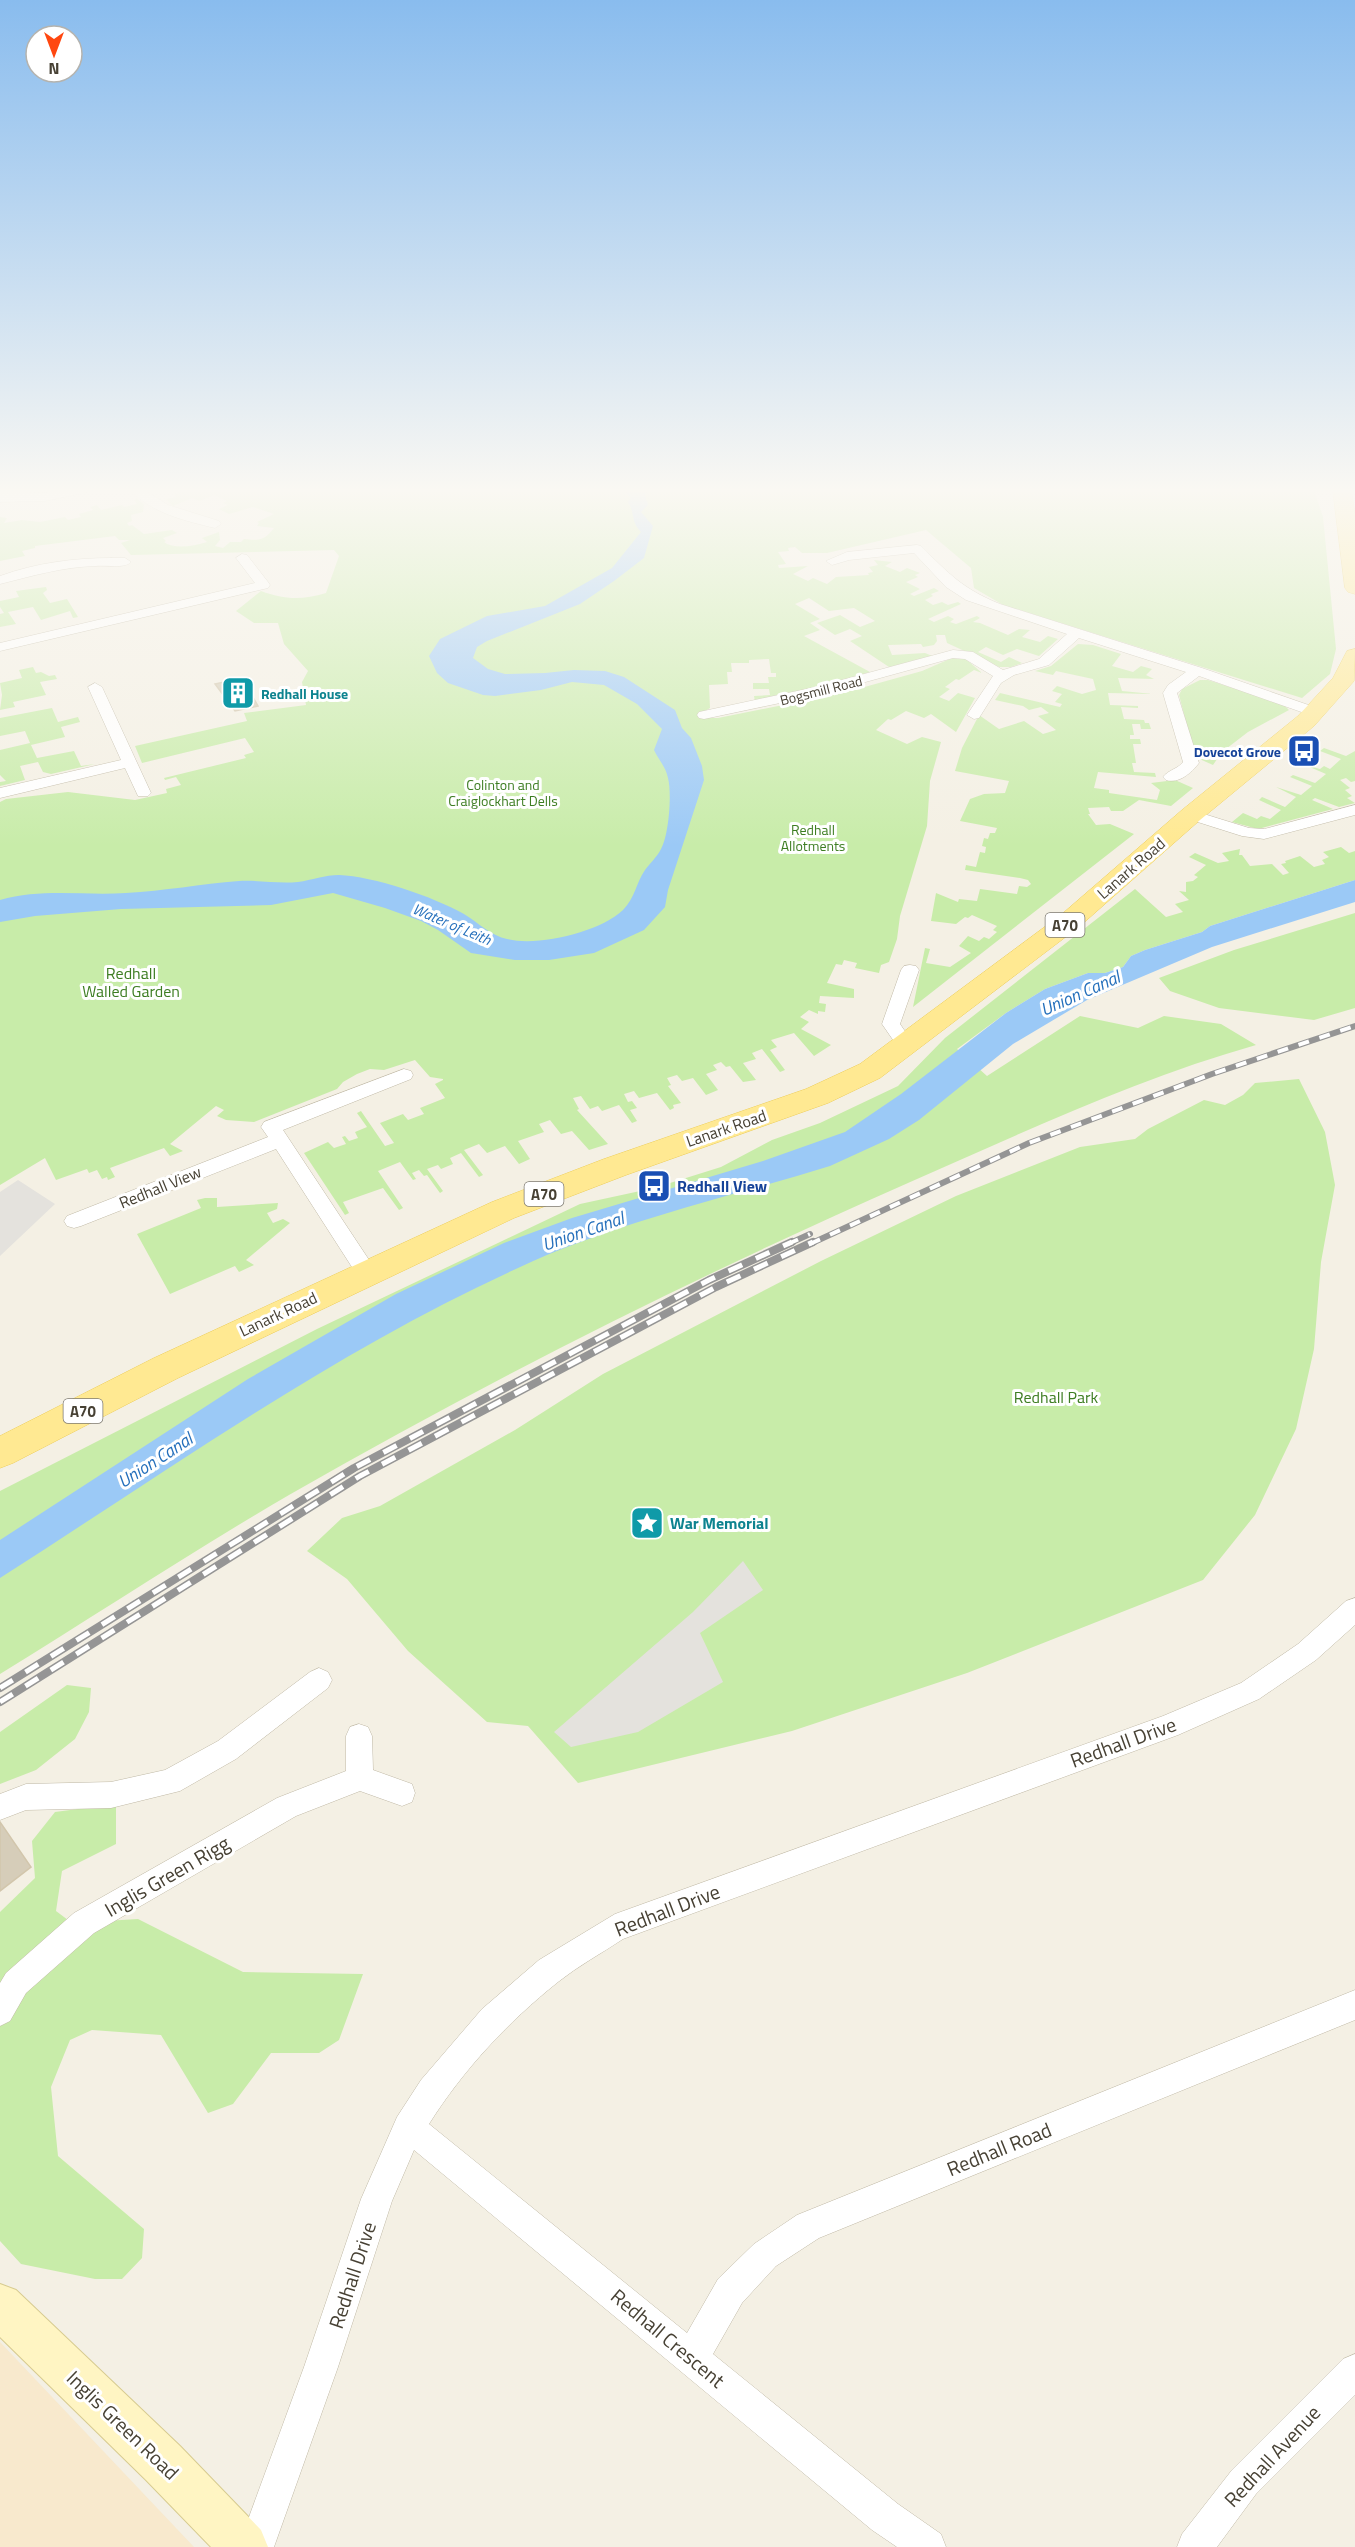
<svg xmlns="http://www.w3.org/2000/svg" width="1355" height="2547" font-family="'Titillium Web',sans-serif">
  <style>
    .commercial { fill: #f8e9cd }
    .green { fill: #c8eca9 }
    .parking { fill: #e4e2dd }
    .water { fill: #9bc9f6 }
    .building { fill: #d6cdb9; stroke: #d2c6ac; stroke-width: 1.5 }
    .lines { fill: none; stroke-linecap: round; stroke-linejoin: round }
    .street-casing { stroke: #c0b9a6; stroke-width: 1 }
    .secondary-casing { stroke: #d7cb90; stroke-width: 2 }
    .primary-casing { stroke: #edcd59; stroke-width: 1 }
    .street { fill: #fff; fill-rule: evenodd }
    .secondary { fill: #fff5c3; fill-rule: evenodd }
    .primary { fill: #ffe992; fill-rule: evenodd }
    .rail-far1-casing { stroke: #959595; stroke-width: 6 }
    .rail-casing { stroke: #959595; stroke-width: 8 }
    .rail-far1 { stroke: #fff; stroke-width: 4; stroke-dasharray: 11; stroke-linecap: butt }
    .rail { stroke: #fff; stroke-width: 5; stroke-dasharray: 15; stroke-linecap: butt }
    .labels { text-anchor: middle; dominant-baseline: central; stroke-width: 6; stroke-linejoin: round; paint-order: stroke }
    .far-street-label { font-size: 14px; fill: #474134; stroke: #fff }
    .far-culture-label { font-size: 14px; font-weight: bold; fill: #0d838f; stroke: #fff; text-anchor: start }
    .far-transit-label { font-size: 14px; font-weight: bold; fill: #164399; stroke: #fff; text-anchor: end }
    .far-park-label { font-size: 14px; fill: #3d7d22; stroke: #fff }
    .far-water-label { font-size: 15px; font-style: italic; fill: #246fbb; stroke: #fff }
    .shield { fill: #fff; stroke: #7e7a71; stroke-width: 1.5 }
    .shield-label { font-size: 15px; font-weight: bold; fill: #474134 }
    .street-label { font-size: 16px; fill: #474134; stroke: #fff }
    .park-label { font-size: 16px; fill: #3d7d22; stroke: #fff }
    .transit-label { font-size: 16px; font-weight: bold; fill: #164399; stroke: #fff; text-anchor: start }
    .culture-label { font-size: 16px; font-weight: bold; fill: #0d838f; stroke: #fff; text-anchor: start }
    .water-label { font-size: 18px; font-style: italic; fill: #246fbb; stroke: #fff }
    .near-street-label { font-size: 20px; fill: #474134; stroke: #fff }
  </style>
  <rect width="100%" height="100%" fill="#f4f0e4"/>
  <path class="commercial" d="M0 2342 194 2547H0Z"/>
  <path class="green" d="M193 489H1316V496L1323 517 1336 649 1330 674 1302 698 1003 605 974 588 971 568 926 530 827 553H802L795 547 788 548 789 551 778 552 786 564 778 565 779 568 808 566 793 574 808 581 813 578 827 584 836 577 869 575 868 573 873 572 869 567 878 565 874 560 892 562 885 566 900 572 907 568 920 573 915 575 918 577 906 582 920 589 910 594 914 596 934 588 939 591 931 594 933 596 925 600 933 605 942 602 948 605 958 602 961 604 928 619 934 622 948 616 954 619 950 622 956 624 977 616 980 618 973 622 980 623 1008 635 1019 629 1030 630 1022 637 1040 642 1048 636 1058 639 1039 656 1017 649 1003 655 986 647 978 652 1001 662 1009 657 1022 663 1011 667H999L947 643 945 635H936L937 641 934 645 923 647 921 644 888 645 892 655 925 653 935 657 892 669 850 641 862 636 850 629 835 635 817 623 840 615 860 627 875 621 854 608 829 611 809 598 795 604 820 619 810 623 820 630 804 636 870 672 832 684 755 702 754 696 770 695 769 689H753V683H769L768 677H776V673H771L769 659 749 660V663H731L732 672H727L728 684 709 685 710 708 705 711 709 718H718L843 693 922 671 952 658 966 659 982 673 974 670 959 680 956 679 945 687 950 689 939 697 949 701 958 693 975 698 956 732 931 714 924 718 906 711 891 720 888 719 876 730 907 744 922 737 941 742 930 781 927 826 900 916 897 939 889 962 881 965 879 973 855 968 857 963 844 960 842 965 836 964 827 983 854 989V998L820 996 819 1003 826 1004 825 1012 818 1011V1014L809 1010 800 1017 809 1022 801 1029 831 1045 814 1056 794 1033 771 1040 777 1047 770 1050 785 1070 780 1072 762 1049 752 1053 756 1059 743 1063 756 1080 743 1082 730 1066 726 1067 721 1062 713 1065 717 1070 706 1074 718 1090 706 1095 693 1078 682 1081 677 1075 667 1078 671 1085 668 1086 681 1103 673 1105 674 1108 670 1110 657 1093 639 1098 634 1091 624 1094 628 1102 632 1101 637 1108 630 1110 637 1121 632 1123 619 1105 602 1111 598 1106 590 1109 581 1096 573 1098 579 1109 577 1110 608 1144 589 1150 572 1131 561 1134 550 1120 539 1124 544 1132 518 1141 530 1159 519 1164 505 1146 487 1153 479 1144 464 1150 483 1175 479 1177 461 1153 450 1158 453 1164 441 1169 438 1165 427 1169 443 1191 440 1193 427 1175 424 1176 419 1170 412 1173 416 1179 413 1180 400 1162 378 1171 403 1208 399 1210 383 1188 343 1202 349 1213 345 1215 304 1153 328 1142 334 1148 346 1144 342 1137 345 1136 349 1141 358 1138 355 1132 367 1127 357 1113 361 1111 385 1146 394 1143 380 1123 403 1114 408 1120 424 1114 420 1108 445 1098 435 1084 443 1080V1079L430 1077 415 1060 384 1070 370 1069 357 1074 343 1082 337 1089 254 1122 226 1120 217 1116 224 1110 216 1106 170 1144 183 1151 170 1156 164 1148 110 1168 115 1177 108 1180 107 1177 102 1179 97 1170 89 1173 87 1169 56 1180 45 1158 0 1185V802L6 799 68 792 135 800 167 793 166 789 181 785 176 777 165 780 164 778 246 758 244 755 254 752 245 738 142 763 135 746 247 721 244 713 306 705 302 682 308 671 284 644 278 623H254L236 611 261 591C285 600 302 600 326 593L339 556 334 550 131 555 121 543 130 540H119L115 536 35 546V548L22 551 25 556 0 561V517L7 518 4 523 22 520 40 522 65 517 68 520 81 517 79 514 93 510 90 507 97 505 101 510 122 505 124 507 137 504 134 500 137 499 144 504 143 512 131 515 132 521 127 523 129 526 132 525 144 534 172 530 177 533 163 538 166 541 164 542C175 550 193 546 207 542L202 538 219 532 220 540 215 546 223 548 230 542H241L244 539C259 541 265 540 274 528L257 526 259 523 257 522 274 514 253 507 229 514 219 509 228 505 223 503 227 501 214 495 200 501 192 498 173 506 166 499 176 497 174 493 194 491Z
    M46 587 47 590 43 593 50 603 67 599 78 617 73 618 70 611 41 620 33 607 8 612 16 624 0 627V614L4 613 0 607V601L19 597 16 591Z
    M1078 644 1093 645 1121 654 1112 666 1133 672 1141 666 1152 669 1146 675 1154 679 1118 678 1122 691 1153 694 1108 693 1110 705 1138 706V708L1121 707 1124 719 1144 720 1145 723H1149L1151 729H1141L1140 724H1132L1134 735H1130V739H1140L1141 744H1133L1136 763H1132L1134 772 1155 773 1156 777 1098 772 1094 788 1109 790V793L1157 800 1160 790 1151 783 1175 780 1193 788 1171 806 1139 800 1123 811H1111L1109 807 1088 808 1090 814H1088L1096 825 1110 824 1134 834 913 1007 925 948 930 949 926 963 950 967 971 953 959 946 968 936 979 941 984 937 989 939 997 932 993 930 997 926 972 915 968 918 965 917 956 924 931 921 936 893 958 902 959 899 977 901 980 889 1017 894 1019 886 1027 887 1031 884 1028 880 1020 878 965 870 966 865 976 867 980 852 985 853 986 847 982 846 984 838 988 839 990 833H995L997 828 960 821 970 799 984 794 1005 793 1009 781 955 771 962 748 979 715 999 729 1024 721 1043 734 1056 730 1038 716 1049 713 1041 707 1029 710 1023 706 995 700 1000 693 1060 707 1062 704 1055 702 1062 694 1052 691 1057 686 1082 694 1096 690 1093 679 1056 671 1053 675 1035 671 1051 666Z
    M33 667 36 673 41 672 49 676 55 675 57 679 40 682 46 695 13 702 15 707 0 710 2 695 0 683 22 678 19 670Z
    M1200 680H1208L1283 704 1289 710 1248 732 1222 752 1213 765 1195 757 1179 695 1182 689Z
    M52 708 58 722 78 717 80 722 61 727 65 737 31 745 37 758 74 751 81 766 95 764 51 774 43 772 38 762 20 766 25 780 0 786V782L6 781 0 775V750L30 743 25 731 0 736V718Z
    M1324 748 1346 756 1355 751V781L1351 782 1346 778 1340 780 1350 788 1345 790 1352 796 1347 798 1355 803 1339 807 1315 798 1312 800 1333 809 1258 829 1232 822 1243 813 1257 819 1261 816 1270 819 1281 810 1259 800 1262 797 1285 807 1296 797 1276 787 1301 795 1312 786 1290 777 1293 775 1315 783 1326 774 1305 765 1320 769 1324 766 1330 769 1341 759 1320 751Z
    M1341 847 1349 853 1355 851V880L1210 926 1202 932 1145 950 1131 956 1123 967 1105 973H1088L1045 989 1006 1013 957 1049 987 1076 1080 1016 1138 1028 1164 1016 1221 1024 1256 1045C1136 1079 1022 1133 908 1183 697 1276 489 1380 289 1495 191 1552 96 1615 0 1674V1491L317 1329 580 1204 654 1188 721 1167 772 1140 820 1123 898 1086 945 1038 1135 889 1166 917 1183 912 1175 904 1189 900 1179 891 1186 892V882L1193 881 1198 877 1194 875 1206 865 1189 857 1195 853 1218 863 1229 861 1222 853 1240 849 1239 855H1242L1250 866 1272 864 1283 875 1289 873 1281 864 1286 863 1285 861 1300 856 1314 867 1325 864 1322 860 1329 857 1323 852Z
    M1355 913V1008L1314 1020 1219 1008 1170 991 1159 978 1234 950Z
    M1299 1079 1325 1132 1335 1185 1321 1262 1314 1349 1296 1429 1255 1515 1203 1580 967 1673 792 1731 578 1783 528 1726 487 1722 408 1651 347 1579 307 1551 342 1518 380 1506 515 1430 603 1374 821 1261 956 1196 1080 1147 1135 1139 1148 1129 1204 1100 1225 1105 1243 1095 1255 1083Z
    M205 1198H217V1207L278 1203 277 1209 267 1213 273 1223 283 1219 290 1223 246 1260 254 1265 239 1272 235 1266 170 1294 137 1234 201 1208 197 1200Z
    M67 1685 91 1688 89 1712 75 1739 36 1770 0 1784V1732Z
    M116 1804V1844L62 1871 56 1911 72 1923 138 1919 243 1972 363 1974 339 2040 319 2053H271L233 2104 208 2113 161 2035 92 2030 70 2040 51 2087 58 2156 144 2229 142 2258 122 2279H95L21 2264 0 2241V1912L35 1878 32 1841 55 1812Z"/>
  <path class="parking" d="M18 1180 55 1204 0 1256V1192Z
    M743 1561 763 1590 700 1633 723 1682 638 1732 571 1747 554 1732 693 1612Z"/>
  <path class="water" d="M630 489H649L645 495 648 505 641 512 653 526 644 558 614 581 580 604 487 641 477 647 473 658 488 669 505 674 545 673 574 670 605 671 624 677 675 710 682 728 691 738 702 766 704 780 668 890 665 907 644 930 594 953 549 960H515L471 953 438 930 421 921 385 908 333 893 271 905 121 909 35 916 0 922V900C42 888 84 896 126 893 164 891 201 884 239 881 259 880 278 884 298 882 312 880 325 875 339 875 373 876 434 897 464 914 477 922 492 936 507 939 538 947 600 932 623 910 635 898 636 883 645 870 650 863 657 857 661 849 669 835 672 793 668 778 666 767 658 759 654 750L662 729 637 704 604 685 572 682 541 690 495 696 483 695 448 683 437 673 429 656 440 639 487 616 545 606 612 568 641 532C630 521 635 511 628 502L631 498 626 493Z
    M1355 880V902L1212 947 1087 1000 1013 1044 919 1120 889 1139 830 1166C726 1198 617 1222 518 1268 335 1351 169 1470 0 1578V1540L248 1379 396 1294 504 1243 572 1218 763 1161 845 1132 901 1094 1006 1013 1045 989 1088 973H1105L1123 967 1131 956 1145 950 1202 932 1210 926Z"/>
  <path class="building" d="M242 678 258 706 235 711 215 684Z
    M0 1822 31 1867 0 1891Z"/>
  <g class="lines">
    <defs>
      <path id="street" d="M66 489H89L87 492 45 501 0 502V494L45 493Z
        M130 489H143L168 505 219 521 221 524 215 528C186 521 150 513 130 489Z
        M917 545 921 546C949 574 963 589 1000 604L1202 668 1320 709 1322 712 1315 716 1310 715 1199 676 1177 693 1199 763C1191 773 1179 784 1166 780L1163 777C1168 770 1178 769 1183 762L1163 693 1168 685 1186 672 1079 638 1049 665 1014 675 1001 683 979 718 974 719 967 715 993 676 965 659 953 658 818 695 704 719 699 718 697 715 699 712 816 687 953 650 973 652 1003 670 1039 659 1067 634 966 600 946 587 914 553 849 560 832 565 826 561 847 552Z
        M242 554 247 555 268 582 270 585 268 588 0 651V643L255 583 236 558Z
        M111 558H125L131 562C124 569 106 565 96 566 62 567 32 576 0 584V576C36 563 74 558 111 558Z
        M95 683 102 687 151 793 148 796H138L125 768 0 798V788L121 760 88 687Z
        M1355 805V815L1264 839 1242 836 1185 818 1183 815 1191 810 1249 828 1264 829Z
        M910 965 916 966 919 970 900 1024 915 1046 912 1050H900L882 1024 901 970 904 966Z
        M404 1069 411 1071 413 1075 411 1079 283 1130 373 1266 376 1272 373 1278 366 1280 359 1278 276 1149 81 1226 74 1228 67 1226 64 1221 67 1216 268 1137 261 1127 264 1122Z
        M1355 1598V1625L1316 1660 1259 1699 1178 1735 623 1939C602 1953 578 1966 558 1982 508 2022 463 2070 429 2124L687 2333 718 2279 754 2244 797 2215 1355 1990V2020L819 2238 776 2266 742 2303 713 2354 898 2504 941 2534 946 2547H897L872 2530 414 2150 392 2201 338 2367 274 2547H238L304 2367 361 2199 397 2117 421 2080 482 2009 539 1960 615 1914 1163 1716 1241 1683 1298 1644 1346 1601Z
        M319 1668 328 1672 332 1680 328 1688 236 1759 180 1791 111 1808 26 1810 0 1820V1794L26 1784 111 1782 165 1770 218 1741 310 1672Z
        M359 1724 368 1727 372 1736 373 1770 412 1784 415 1793 412 1802 402 1806 360 1791 296 1816 94 1933 26 1993 10 2021 0 2026V1983L6 1973 74 1913 277 1798 346 1771V1736L350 1727Z
        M1355 2354V2395L1256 2494 1217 2547H1177L1182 2534 1232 2470 1343 2359Z"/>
      <path id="secondary" d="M0 2284 16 2290 180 2446 261 2530 268 2547H211L146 2480 0 2337Z"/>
      <path id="primary" d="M1333 489H1351L1355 515V594L1348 592 1345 588Z
        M1355 649 1354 681 1314 726 1200 820 1080 926 880 1078 828 1103 626 1175 514 1218 178 1378 13 1463 0 1468V1436L154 1358 492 1202 604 1159 806 1089 860 1064 1062 914 1182 810 1298 716 1333 678 1347 651Z"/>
    </defs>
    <use href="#street" class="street-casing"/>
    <use href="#secondary" class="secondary-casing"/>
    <use href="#primary" class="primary-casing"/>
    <use href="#street" class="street"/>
    <use href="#secondary" class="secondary"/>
    <use href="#primary" class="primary"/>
    <defs>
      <path id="rail-far1" d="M788 1244 810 1234
        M810 1244 1029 1143 1212 1074 1355 1026"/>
      <path id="rail" d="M0 1688 354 1468 709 1280 792 1242
        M0 1702 360 1476 716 1287 813 1242"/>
    </defs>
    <use href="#rail-far1" class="rail-far1-casing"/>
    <use href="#rail" class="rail-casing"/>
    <use href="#rail-far1" class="rail-far1"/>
    <use href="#rail" class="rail"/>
  </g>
  <linearGradient id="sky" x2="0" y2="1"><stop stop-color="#89bcee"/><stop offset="0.58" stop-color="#faf8f3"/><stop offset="1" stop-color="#faf8f3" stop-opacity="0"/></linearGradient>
  <rect width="1355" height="846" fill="url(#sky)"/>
  <defs>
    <symbol id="building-square" viewBox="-11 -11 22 22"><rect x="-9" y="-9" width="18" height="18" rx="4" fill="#0f9aa8" stroke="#fff"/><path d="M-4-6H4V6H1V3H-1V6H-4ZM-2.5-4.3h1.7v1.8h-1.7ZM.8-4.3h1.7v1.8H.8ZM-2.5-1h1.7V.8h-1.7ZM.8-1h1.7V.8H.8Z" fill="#fff"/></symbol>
    <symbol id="bus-square" viewBox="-11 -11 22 22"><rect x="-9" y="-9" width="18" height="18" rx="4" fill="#1a4fb4" stroke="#fff"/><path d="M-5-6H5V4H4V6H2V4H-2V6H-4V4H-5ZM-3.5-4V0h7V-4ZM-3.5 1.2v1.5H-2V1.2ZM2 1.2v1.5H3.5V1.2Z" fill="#fff"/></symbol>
    <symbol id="sight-square" viewBox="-11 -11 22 22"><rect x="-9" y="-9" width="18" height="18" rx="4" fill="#0f9aa8" stroke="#fff"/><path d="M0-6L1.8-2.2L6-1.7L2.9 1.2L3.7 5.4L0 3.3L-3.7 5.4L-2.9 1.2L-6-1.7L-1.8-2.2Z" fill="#fff"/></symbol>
  </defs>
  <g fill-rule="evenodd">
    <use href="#building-square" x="219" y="674" width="38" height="38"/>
    <use href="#bus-square" x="1285" y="732" width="38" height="38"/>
    <use href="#bus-square" x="635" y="1167" width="38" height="38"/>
    <use href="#sight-square" x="628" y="1504" width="38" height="38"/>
  </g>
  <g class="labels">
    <g class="far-street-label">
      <text transform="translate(821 690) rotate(-14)">Bogsmill Road</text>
    </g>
    <g class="far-culture-label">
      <text x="261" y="693">Redhall House</text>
    </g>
    <g class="far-transit-label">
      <text x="1281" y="751">Dovecot Grove</text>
    </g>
    <g class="far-park-label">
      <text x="503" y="784">Colinton and<tspan x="503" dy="16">Craiglockhart Dells</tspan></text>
      <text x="813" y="829">Redhall<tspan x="813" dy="16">Allotments</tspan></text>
    </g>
    <g class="far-water-label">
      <text transform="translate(452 924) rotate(23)">Water of Leith</text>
    </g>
    <g class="shield">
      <rect x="1045.5" y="913" width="39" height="24" rx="4.5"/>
      <rect x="524.5" y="1182" width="39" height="24" rx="4.5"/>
      <rect x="63.5" y="1399" width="39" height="24" rx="4.5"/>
    </g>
    <g class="shield-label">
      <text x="1065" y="925">A70</text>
      <text x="544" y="1194">A70</text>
      <text x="83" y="1411">A70</text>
    </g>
    <g class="street-label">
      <text transform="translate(1131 868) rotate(-41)">Lanark Road</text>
      <text transform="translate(726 1128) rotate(-19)">Lanark Road</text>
      <text transform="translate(160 1187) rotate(-22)">Redhall View</text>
      <text transform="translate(278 1314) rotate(-25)">Lanark Road</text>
    </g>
    <g class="park-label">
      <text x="131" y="973">Redhall<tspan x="131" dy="18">Walled Garden</tspan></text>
      <text x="1056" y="1397">Redhall Park</text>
    </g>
    <g class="transit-label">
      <text x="677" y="1186">Redhall View</text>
    </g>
    <g class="culture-label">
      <text x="670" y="1523">War Memorial</text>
    </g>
    <g class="water-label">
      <text transform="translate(1080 993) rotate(-24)">Union Canal</text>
      <text transform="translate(583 1231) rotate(-19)">Union Canal</text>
      <text transform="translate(155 1460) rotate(-33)">Union Canal</text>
    </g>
    <g class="near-street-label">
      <text transform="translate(1123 1742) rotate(-20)">Redhall Drive</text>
      <text transform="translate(167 1876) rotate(-30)">Inglis Green Rigg</text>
      <text transform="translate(667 1910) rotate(-21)">Redhall Drive</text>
      <text transform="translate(999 2149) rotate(-22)">Redhall Road</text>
      <text transform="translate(352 2275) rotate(-72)">Redhall Drive</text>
      <text transform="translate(668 2338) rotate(40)">Redhall Crescent</text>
      <text transform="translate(123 2425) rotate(44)">Inglis Green Road</text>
      <text transform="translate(1272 2456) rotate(-47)">Redhall Avenue</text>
    </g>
  </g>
  <g transform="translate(54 54) rotate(180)"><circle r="28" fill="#ffffff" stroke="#b5b3ae" stroke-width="1.5"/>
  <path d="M0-4.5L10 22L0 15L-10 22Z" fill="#ff4710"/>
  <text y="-9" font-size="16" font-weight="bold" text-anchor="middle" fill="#474134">N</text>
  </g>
</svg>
